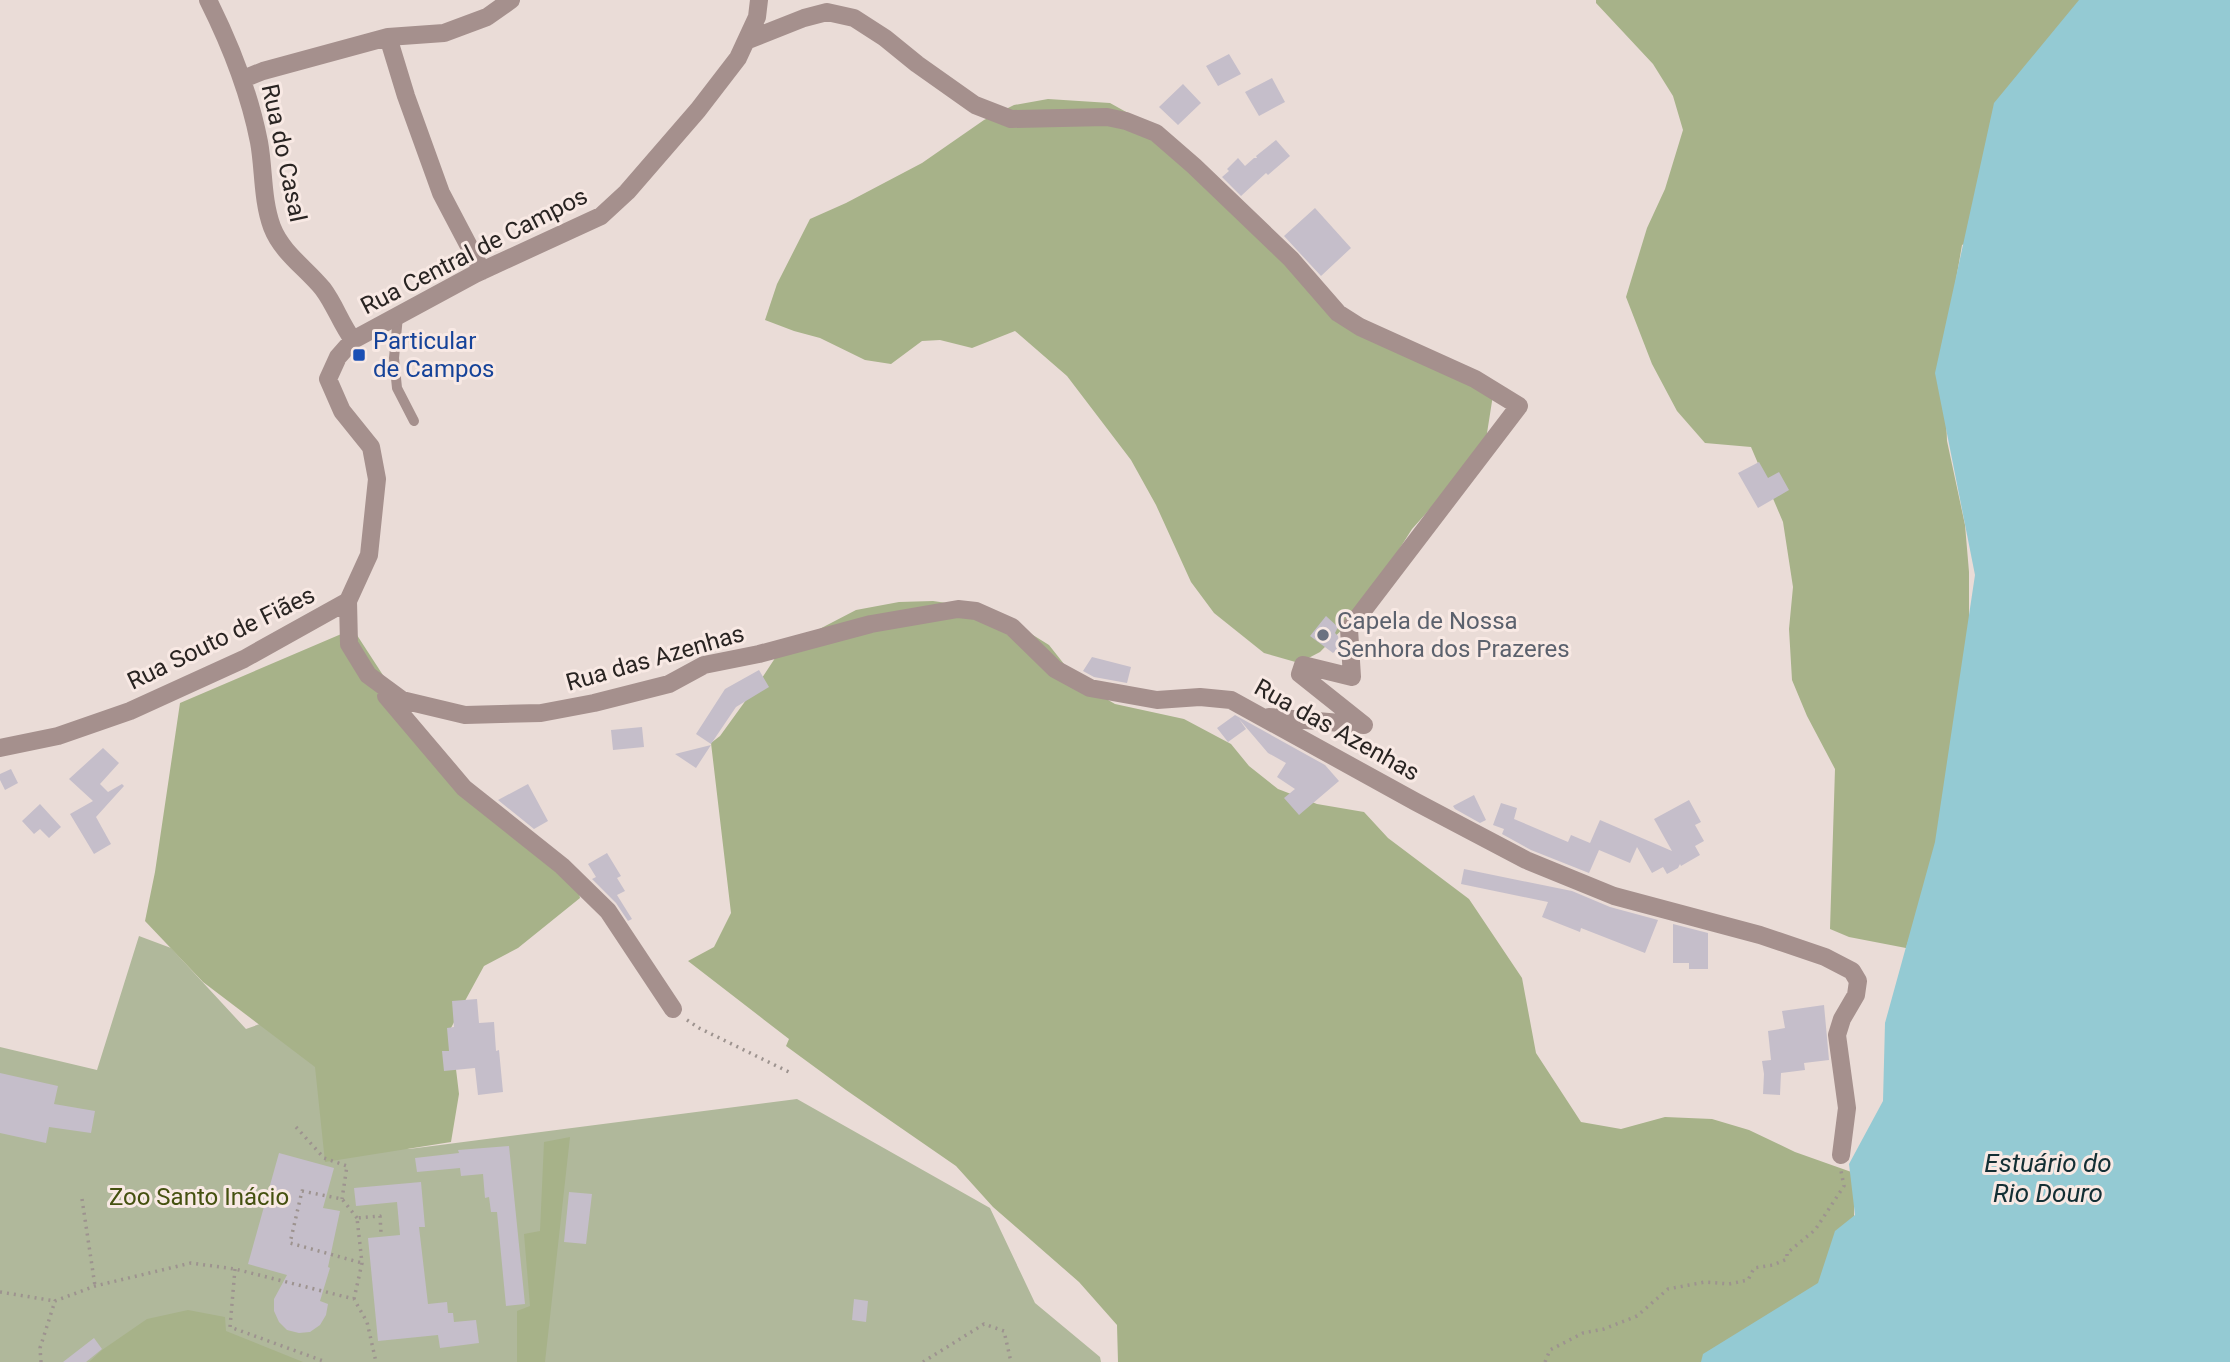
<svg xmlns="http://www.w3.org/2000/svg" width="2230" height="1362" font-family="Roboto,sans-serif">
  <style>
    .green { fill: #b0b89b }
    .forest { fill: #a7b289 }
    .water { fill: #94cad3 }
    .building { fill: #c5beca }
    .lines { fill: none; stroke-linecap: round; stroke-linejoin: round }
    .path { stroke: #9d938f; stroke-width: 3.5; stroke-dasharray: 2 5; stroke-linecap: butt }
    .service { stroke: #a5908d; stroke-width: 10 }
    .minor { stroke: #a5908d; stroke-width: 18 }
    .transit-dot { fill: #1a4fb4; stroke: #f8e9e4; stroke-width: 2.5 }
    .worship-dot { fill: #6b7280; stroke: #f8e9e4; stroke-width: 2.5 }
    .labels { text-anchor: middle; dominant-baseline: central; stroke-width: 6; stroke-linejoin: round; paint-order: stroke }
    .street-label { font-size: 24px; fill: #292422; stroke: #f8e9e4 }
    .transit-label { font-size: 24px; fill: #164399; stroke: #f8e9e4; text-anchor: start }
    .worship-label { font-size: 24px; fill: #5b616d; stroke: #f8e9e4; text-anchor: start }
    .park-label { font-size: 24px; fill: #455110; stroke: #f8e9e4 }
    .water-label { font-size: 26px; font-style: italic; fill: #132f34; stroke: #f8e9e4 }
  </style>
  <rect width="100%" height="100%" fill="#eadcd7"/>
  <path class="green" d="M139 936 171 948 246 1029 271 1020 352 1091 346 1128 409 1149 797 1099 990 1208 1035 1303 1100 1357 1101 1362H0V1047L97 1070Z"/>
  <path class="forest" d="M1596 0H2091L1991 228 1962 245 1946 338 1945 396 1947 441 1965 525 1969 572V634L1938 849 1906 948 1849 937 1830 929 1835 769 1807 716 1792 680 1789 629 1793 587 1783 522 1751 447 1705 443 1677 411 1652 364 1626 297 1647 228 1665 189 1683 130 1673 96 1653 64 1596 3Z
    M1048 99 1110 103 1137 118 1361 335 1493 395 1482 465 1455 481 1412 529 1360 611 1320 652 1299 663 1264 653 1214 613 1191 582 1156 505 1131 460 1067 376 1015 331 972 348 940 340 922 341 891 364 865 360 820 338 794 331 765 320 777 284 810 219 846 203 922 163 984 120 1014 105Z
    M933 601 974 607 1015 624 1049 645 1079 683 1115 704 1184 719 1231 744 1249 766 1278 789 1317 804 1364 812 1388 838 1469 899 1522 978 1536 1053 1581 1122 1621 1129 1665 1117 1712 1119 1749 1130 1795 1152 1857 1174 1854 1192V1216L1845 1252 1821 1282 1711 1362H1118L1117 1325 1079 1282 993 1207 956 1166 846 1090 786 1046 789 1039 688 961 714 947 731 913 711 743 720 736 762 678 781 649 856 610 899 602Z
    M353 629 457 789 575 872 580 898 518 948 484 966 466 999 451 1028 459 1094 451 1142 325 1162 315 1067 203 982 145 921 155 872 180 703Z
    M570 1137 545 1362H517V1311L530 1306 524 1234 540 1231 544 1142Z
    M188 1310 225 1317 226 1331 303 1362H89L102 1350 147 1319Z"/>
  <path class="water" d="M2079 0H2230V1362H1701L1703 1354 1818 1283 1835 1231 1855 1215 1849 1164 1883 1101 1885 1023 1935 842 1975 575 1935 373 1994 103Z"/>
  <path class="building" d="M1229 54 1241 74 1218 86 1206 66Z
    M1272 78 1285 102 1259 116 1245 92Z
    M1183 84 1201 103 1178 125 1159 107Z
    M1276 140 1290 156 1268 175 1266 173 1241 196 1222 177 1229 171 1227 169 1238 158 1245 166 1254 158H1257L1256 156Z
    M1315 208 1351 248 1321 276 1284 236Z
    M1759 462 1768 478 1779 472 1789 490 1758 508 1738 473Z
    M1326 616 1338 627 1335 633 1338 636 1339 647 1333 653 1310 636Z
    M1092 657 1131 667 1127 683 1094 677 1083 671Z
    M759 670 769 687 736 707 711 744 696 734 725 689Z
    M1235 715 1325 765 1339 781 1299 815 1284 798 1295 789 1277 777 1286 763 1268 753 1239 719 1246 729 1228 742 1217 728Z
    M642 727 644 747 613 750 611 730Z
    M711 745 696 768 675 754Z
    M103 748 119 763 100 784 108 792 122 784 124 786 96 817 111 844 94 854 70 814 93 801 69 779Z
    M11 769 18 783 5 790 0 780V774Z
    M528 784 548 821 534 829 498 800Z
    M1474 795 1486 820 1480 823 1455 809 1453 806Z
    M1689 800 1701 822 1695 825 1704 841 1695 846 1700 855 1681 866 1680 864 1678 868 1667 874 1663 867 1652 873 1637 847 1630 863 1599 850 1589 873 1531 850 1502 834 1504 829 1493 825 1501 803 1517 808 1514 819 1568 842 1571 835 1590 843 1600 820 1672 851 1654 819Z
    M40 804 61 827 49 838 40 829 34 834 22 821Z
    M607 853 621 876 617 878 625 891 617 895 632 919 628 921 616 903 592 879 596 877 588 864Z
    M1464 869 1572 891 1610 907 1658 920 1645 953 1581 928 1580 932 1542 917 1548 902 1461 884Z
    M1673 924 1708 933V969H1689V963H1673Z
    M477 999 479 1023 494 1022 496 1051 499 1050 503 1092 478 1095 475 1068 444 1071 442 1051H449L447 1028 454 1027 452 1001Z
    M1824 1005 1829 1060 1804 1063 1805 1070 1781 1073 1780 1095 1763 1094 1764 1074 1762 1061 1771 1060 1768 1031 1785 1028 1782 1011Z
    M0 1073 58 1086 54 1104 95 1111 91 1133 49 1127 46 1143 0 1133Z
    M509 1146 525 1304 506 1306 497 1212H491L489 1197 485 1198 483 1174 461 1176 460 1168 417 1172 415 1158 459 1153 458 1150Z
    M279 1153 334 1168 323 1208 340 1211 328 1267 330 1268 320 1301 328 1304 326 1315 320 1325 310 1332 299 1333 287 1330 279 1322 274 1311V1299L287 1275 248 1264Z
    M421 1182 425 1227H419L428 1304 447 1302 448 1313H453L454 1322 476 1320 479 1343 440 1348 438 1335 378 1341 368 1238 400 1235 397 1202 356 1206 354 1188Z
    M569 1192 592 1194 586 1244 564 1242Z
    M854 1299 868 1301 866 1322 852 1320Z
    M94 1338 102 1349 86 1362H63Z"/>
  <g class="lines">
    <path class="path" d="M687 1020 699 1028 791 1073
      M296 1127 324 1158 347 1166 342 1199
      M82 1199 95 1286
      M357 1218 342 1199 302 1191 290 1243 362 1263
      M235 1269 230 1327 326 1362
      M0 1292 55 1301
      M354 1299 362 1263 357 1218 380 1216 381 1233
      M41 1362 40 1348 55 1301 95 1286 191 1263 235 1269 354 1299 367 1322 376 1362
      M923 1362 984 1324 1004 1331 1011 1362
      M1545 1362 1550 1350 1583 1333 1604 1329 1637 1316 1668 1289 1705 1282 1729 1284 1748 1280 1754 1268 1773 1265 1787 1259V1253L1815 1230 1844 1186 1841 1171"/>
    <path class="service" d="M398 316 394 358 397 388 414 421"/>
    <path class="minor" d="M208 0C231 46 249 91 259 142 264 169 262 200 272 227 282 253 306 268 323 289 335 305 341 324 353 340
      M388 37 406 96 441 193 482 271
      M746 41 804 18 827 12 854 18 885 38 917 64 975 105 1011 119 1107 117 1126 121 1156 133 1194 166 1291 259 1338 313 1360 327 1475 379 1519 406 1349 629 1352 677 1303 665 1300 674 1364 725 1269 717
      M243 79 263 71 388 37 444 33 487 17 511 0
      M348 601 349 644 368 675 402 700 465 715 541 713 594 703 669 684 704 665 759 654 871 624 958 609 976 611 1012 627 1055 669 1090 688 1157 700 1200 697 1231 700 1416 802 1526 860 1614 896 1760 935 1825 957 1852 971 1858 981 1856 995 1842 1019 1837 1035 1847 1108 1841 1155
      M386 696 464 788 562 866 608 911 673 1009
      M0 748 58 736 130 711 244 659 348 601 369 555 377 479 371 447 342 411 328 379 338 357 353 340 475 274 601 216 627 192 698 110 738 58 757 17 759 0"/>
  </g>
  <rect class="transit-dot" x="352" y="348" width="14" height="14" rx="3.5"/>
  <circle class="worship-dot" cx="1323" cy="635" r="7"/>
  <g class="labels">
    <g class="street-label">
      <text transform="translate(284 153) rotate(78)">Rua do Casal</text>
      <text transform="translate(474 251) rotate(-27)">Rua Central de Campos</text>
      <text transform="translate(221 638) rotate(-26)">Rua Souto de Fiães</text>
      <text transform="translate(655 658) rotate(-16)">Rua das Azenhas</text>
      <text transform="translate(1337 730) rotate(29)">Rua das Azenhas</text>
    </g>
    <g class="transit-label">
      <text x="373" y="341">Particular<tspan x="373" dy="28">de Campos</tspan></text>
    </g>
    <g class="worship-label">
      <text x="1337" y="621">Capela de Nossa<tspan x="1337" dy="28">Senhora dos Prazeres</tspan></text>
    </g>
    <g class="park-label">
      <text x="199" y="1197">Zoo Santo Inácio</text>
    </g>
    <g class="water-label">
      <text x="2048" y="1163">Estuário do<tspan x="2048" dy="30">Rio Douro</tspan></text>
    </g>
  </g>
</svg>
